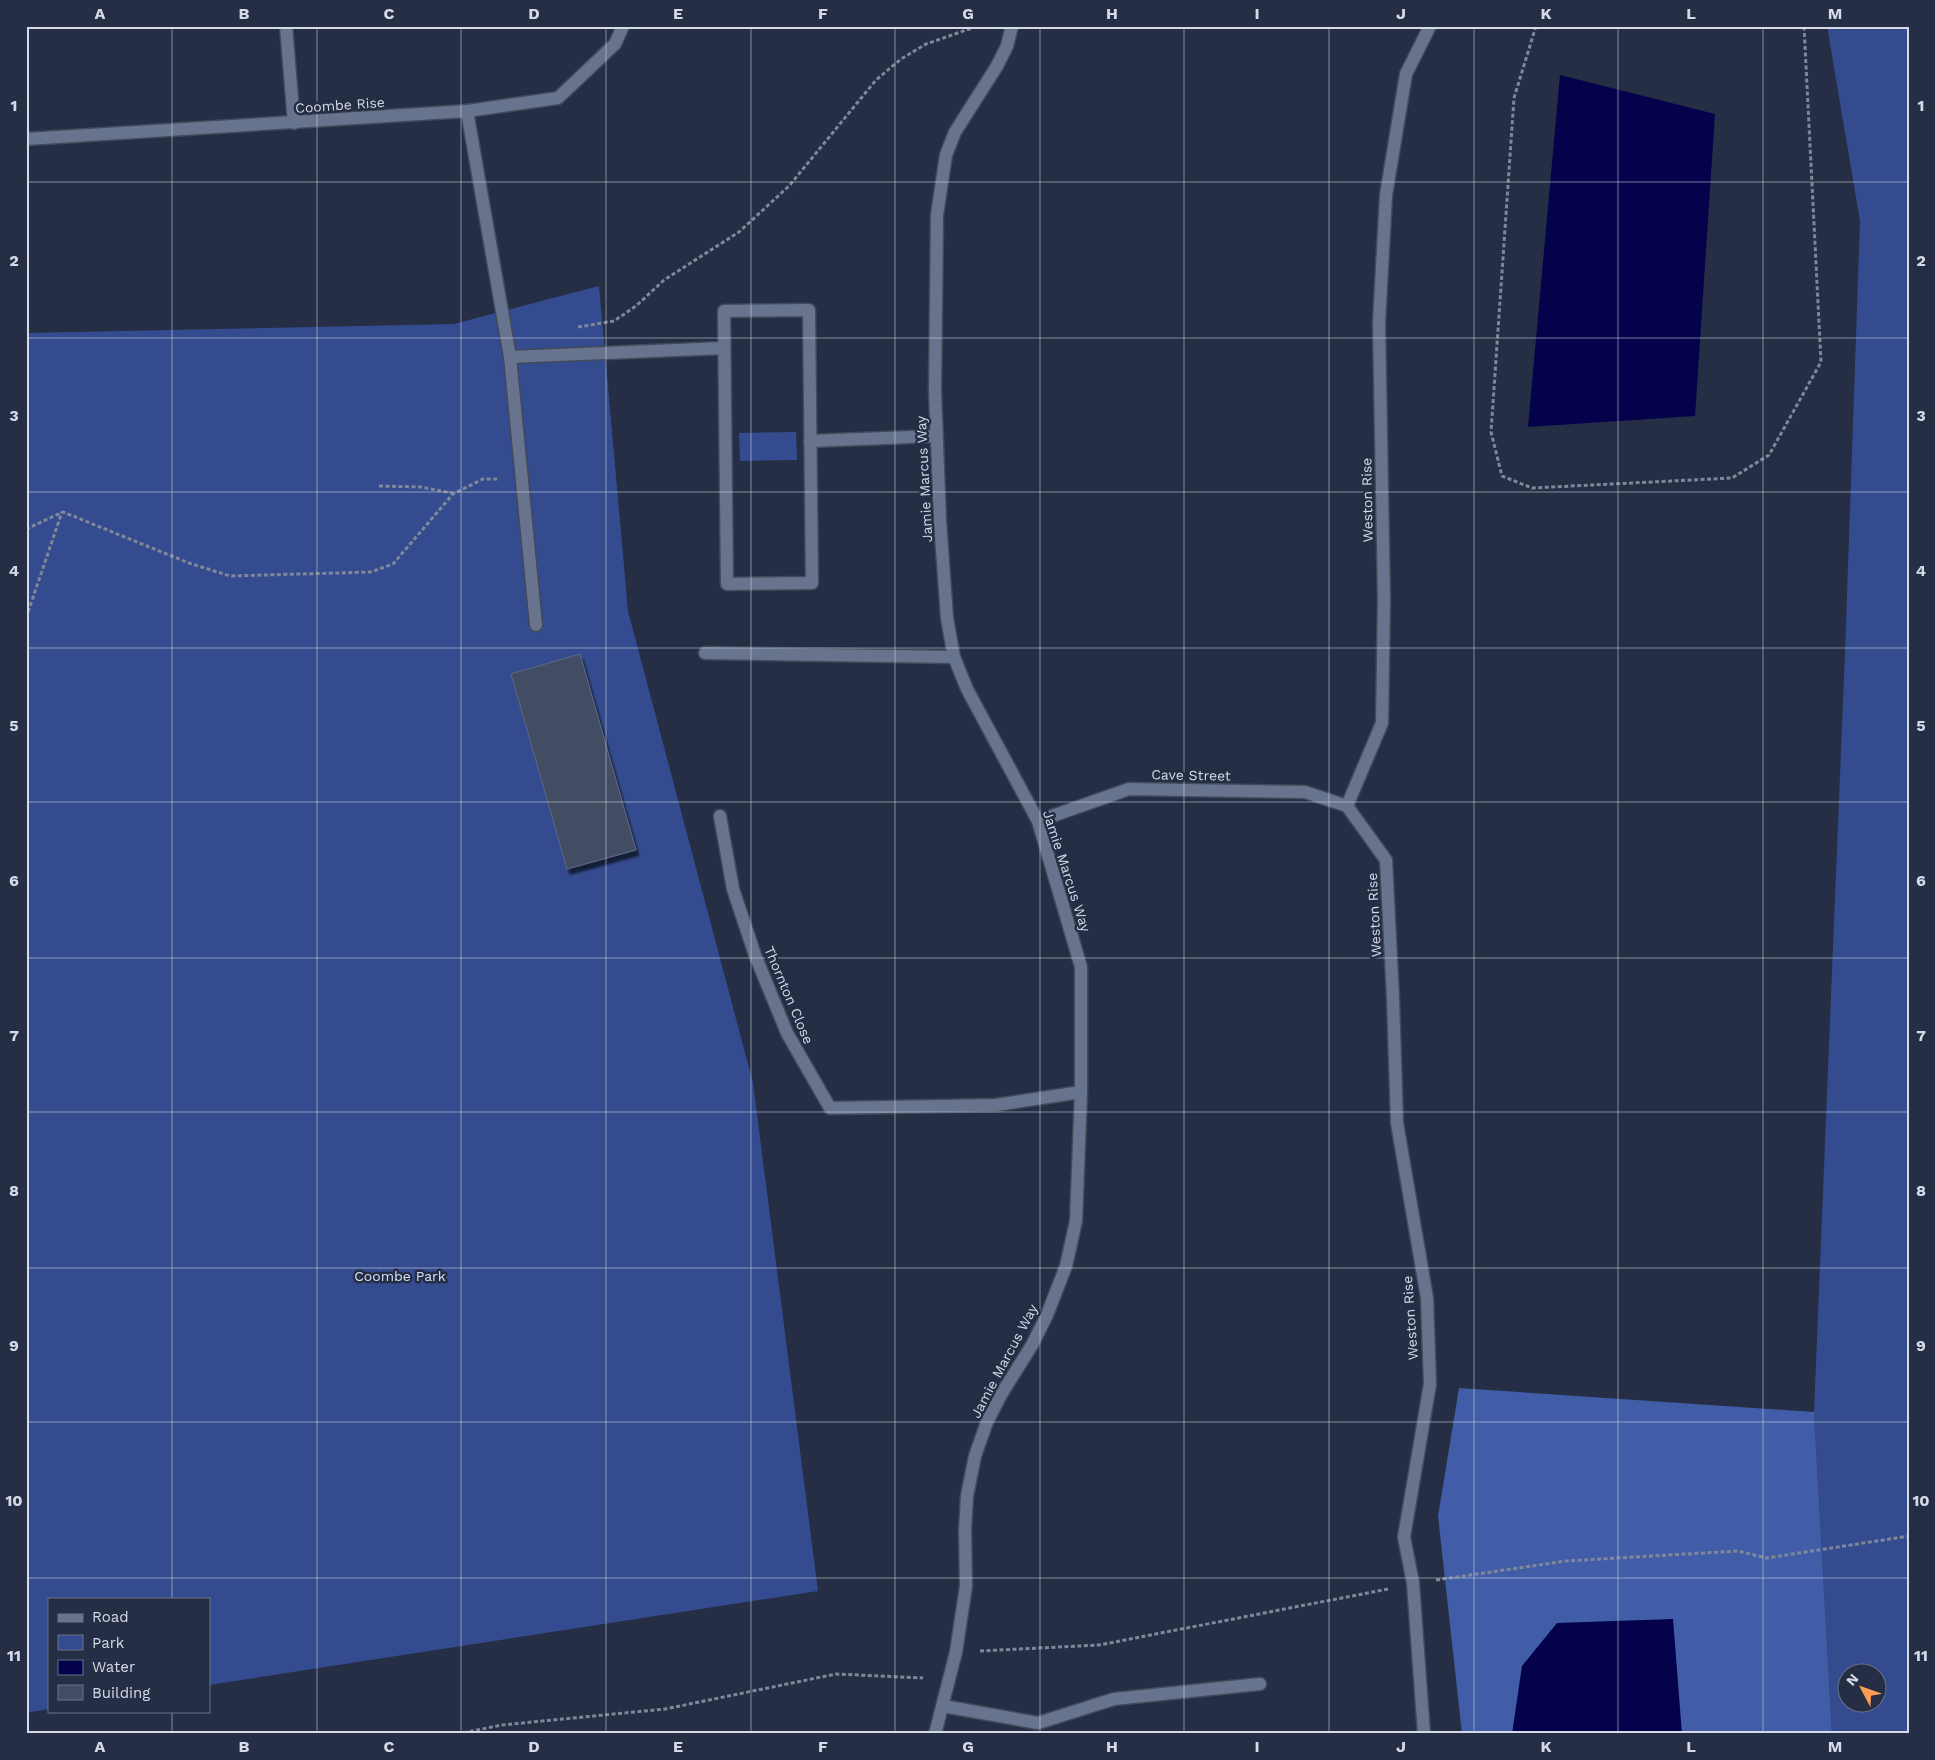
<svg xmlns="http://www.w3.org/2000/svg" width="1935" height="1760" font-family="'Work Sans',sans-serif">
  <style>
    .green { fill: #344c8f; fill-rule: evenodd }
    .forest { fill: #415da7 }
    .water { fill: #03024a }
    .building { fill: #424d64; stroke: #5e6982; filter: url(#shadow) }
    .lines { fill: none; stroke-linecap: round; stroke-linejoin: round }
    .lane-casing { stroke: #41495b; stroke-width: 15 }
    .street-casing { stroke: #41495b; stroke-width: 15 }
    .path { stroke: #808799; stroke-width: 3; stroke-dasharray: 4 2.5; stroke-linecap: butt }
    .lane { stroke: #68748d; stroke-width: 12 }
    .street { stroke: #68748d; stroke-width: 12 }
    .grid { fill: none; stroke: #d4dae8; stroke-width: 1; stroke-opacity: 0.55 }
    .labels { text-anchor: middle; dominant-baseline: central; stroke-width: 5; stroke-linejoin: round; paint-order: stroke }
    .street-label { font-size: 14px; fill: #d4dae8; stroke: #252e44 }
    .park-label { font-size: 14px; fill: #d6e0f5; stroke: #252e44 }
    .neatline { fill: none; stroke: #d4dae8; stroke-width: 2 }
    .grid-label { font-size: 16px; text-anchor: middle; font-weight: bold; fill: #d4dae8 }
  </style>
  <defs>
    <filter id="shadow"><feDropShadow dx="3" dy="5.5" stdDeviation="1" flood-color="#0009"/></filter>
  </defs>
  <rect width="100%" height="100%" fill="#252e44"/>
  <path class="green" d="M1827 26H1909V1734H1832L1814 1412 1845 653 1860 221ZM1848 1672H1878V1702H1848Z
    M599 286 628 611 753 1083 818 1591 209 1685V1599H49V1709L26 1713V333L454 324Z
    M796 432 797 460 740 461 739 433Z"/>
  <path class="forest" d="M1459 1388 1814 1412 1832 1734H1462L1438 1516Z"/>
  <path class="water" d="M1560 75 1715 114 1695 416 1528 427Z
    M1673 1619 1682 1734H1512L1522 1666 1557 1623Z"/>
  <path class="building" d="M580 654 636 850 567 869 511 674Z"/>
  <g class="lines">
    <defs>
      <path id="lane" d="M467 111 510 357 536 625
        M809 310 812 583 727 584 724 311Z
        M510 357 724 348
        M810 441 936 436
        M943 1706 1038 1723 1114 1699 1260 1684"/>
      <path id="street" d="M286 26 294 123
        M26 139 467 111 558 98 615 44 623 26
        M705 653 954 657
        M720 816 733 889 755 955 787 1033 830 1108 996 1105 1081 1092
        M1038 821 1129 789 1305 792 1347 806
        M935 1734 956 1652 966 1586 965 1530 967 1496 975 1456 987 1422 1002 1393 1032 1345 1047 1315 1066 1266 1076 1221 1081 1092V967L1038 821 967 689 954 657 947 618 940 521 935 390 937 215 946 155 955 132 997 66 1007 46 1012 26
        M1424 1734 1413 1583 1404 1537 1430 1384 1427 1298 1397 1123 1393 998 1386 860 1347 806 1382 723 1384 600 1379 323 1386 195 1406 74 1430 26"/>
    </defs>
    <use href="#lane" class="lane-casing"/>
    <use href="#street" class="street-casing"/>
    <path class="path" d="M1536 26 1514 98 1491 432 1502 476 1532 488 1732 478 1769 455 1821 362 1804 26
      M578 327 614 321 636 306 664 280 739 232 789 186 876 80 901 59 926 44 975 27 987 26
      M379 486 421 487 452 493
      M26 529 63 512 189 563 230 576 371 572 393 564 453 494 483 479H497
      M26 618 62 512
      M1436 1580 1566 1561 1738 1551 1767 1558 1909 1536
      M980 1651 1099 1645 1388 1589
      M457 1734 502 1725 665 1709 836 1674 923 1678"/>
    <use href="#lane" class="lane"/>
    <use href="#street" class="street"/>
  </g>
  <path class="grid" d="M172 26V1599M317 26V1734M461 26V1734M606 26V1734M751 26V1734M895 26V1734M1040 26V1734M1184 26V1734M1329 26V1734M1474 26V1734M1618 26V1734M1763 26V1734M26 182H1909M26 338H1909M26 492H1909M26 648H1909M26 802H1909M26 958H1909M26 1112H1909M26 1268H1909M26 1422H1909M26 1578H1909M172 1711V1734"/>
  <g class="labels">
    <g class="street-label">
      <text transform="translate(340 105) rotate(-4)">Coombe Rise</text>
      <text transform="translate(924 479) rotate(-93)">Jamie Marcus Way</text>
      <text transform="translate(1367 500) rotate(-91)">Weston Rise</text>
      <text transform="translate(1191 775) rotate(1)">Cave Street</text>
      <text transform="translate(1067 871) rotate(72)">Jamie Marcus Way</text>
      <text transform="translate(1374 915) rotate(-93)">Weston Rise</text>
      <text transform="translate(789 995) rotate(67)">Thornton Close</text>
      <text transform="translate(1410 1318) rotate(-94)">Weston Rise</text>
      <text transform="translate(1004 1361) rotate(-62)">Jamie Marcus Way</text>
    </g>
    <g class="park-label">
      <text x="400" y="1276">Coombe Park</text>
    </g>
  </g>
  <rect width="1935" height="1760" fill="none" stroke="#252e44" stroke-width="55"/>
  <rect x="48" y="1598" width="162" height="115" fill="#252e44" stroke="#6b7386"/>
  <rect x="58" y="1614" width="25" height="8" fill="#68748d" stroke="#6b7386"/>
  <text x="92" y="1622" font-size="15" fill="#d4dae8">Road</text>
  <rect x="58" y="1635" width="25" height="15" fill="#344c8f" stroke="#6b7386"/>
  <text x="92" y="1648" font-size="15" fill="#d4dae8">Park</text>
  <rect x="58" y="1660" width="25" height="15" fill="#03024a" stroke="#6b7386"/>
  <text x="92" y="1672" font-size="15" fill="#d4dae8">Water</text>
  <rect x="58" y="1685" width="25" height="15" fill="#424d64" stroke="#6b7386"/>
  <text x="92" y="1698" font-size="15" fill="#d4dae8">Building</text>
  <g transform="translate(1862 1688) rotate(311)"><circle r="24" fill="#252e44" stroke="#6b7386"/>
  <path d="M0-4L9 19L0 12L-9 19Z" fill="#fc9d53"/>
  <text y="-8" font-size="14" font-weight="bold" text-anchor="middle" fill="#d4dae8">N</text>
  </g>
  <rect x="28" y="28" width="1880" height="1704" class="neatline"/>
  <g class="grid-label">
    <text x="100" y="19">A</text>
    <text x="244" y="19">B</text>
    <text x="389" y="19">C</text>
    <text x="534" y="19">D</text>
    <text x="678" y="19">E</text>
    <text x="823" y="19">F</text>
    <text x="968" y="19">G</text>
    <text x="1112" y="19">H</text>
    <text x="1257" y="19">I</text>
    <text x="1401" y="19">J</text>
    <text x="1546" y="19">K</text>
    <text x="1691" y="19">L</text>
    <text x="1835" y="19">M</text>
    <text x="14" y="111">1</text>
    <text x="1921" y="111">1</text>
    <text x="14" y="266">2</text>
    <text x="1921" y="266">2</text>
    <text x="14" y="421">3</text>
    <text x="1921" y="421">3</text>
    <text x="14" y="576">4</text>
    <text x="1921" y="576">4</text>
    <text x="14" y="731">5</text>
    <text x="1921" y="731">5</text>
    <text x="14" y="886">6</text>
    <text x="1921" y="886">6</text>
    <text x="14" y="1041">7</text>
    <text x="1921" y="1041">7</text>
    <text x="14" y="1196">8</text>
    <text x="1921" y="1196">8</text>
    <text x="14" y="1351">9</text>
    <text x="1921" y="1351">9</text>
    <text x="14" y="1506">10</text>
    <text x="1921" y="1506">10</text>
    <text x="14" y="1661">11</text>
    <text x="1921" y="1661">11</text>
    <text x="100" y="1752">A</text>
    <text x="244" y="1752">B</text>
    <text x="389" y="1752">C</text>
    <text x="534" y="1752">D</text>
    <text x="678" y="1752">E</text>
    <text x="823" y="1752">F</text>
    <text x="968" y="1752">G</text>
    <text x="1112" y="1752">H</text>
    <text x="1257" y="1752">I</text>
    <text x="1401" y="1752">J</text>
    <text x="1546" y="1752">K</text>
    <text x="1691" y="1752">L</text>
    <text x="1835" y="1752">M</text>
  </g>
</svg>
